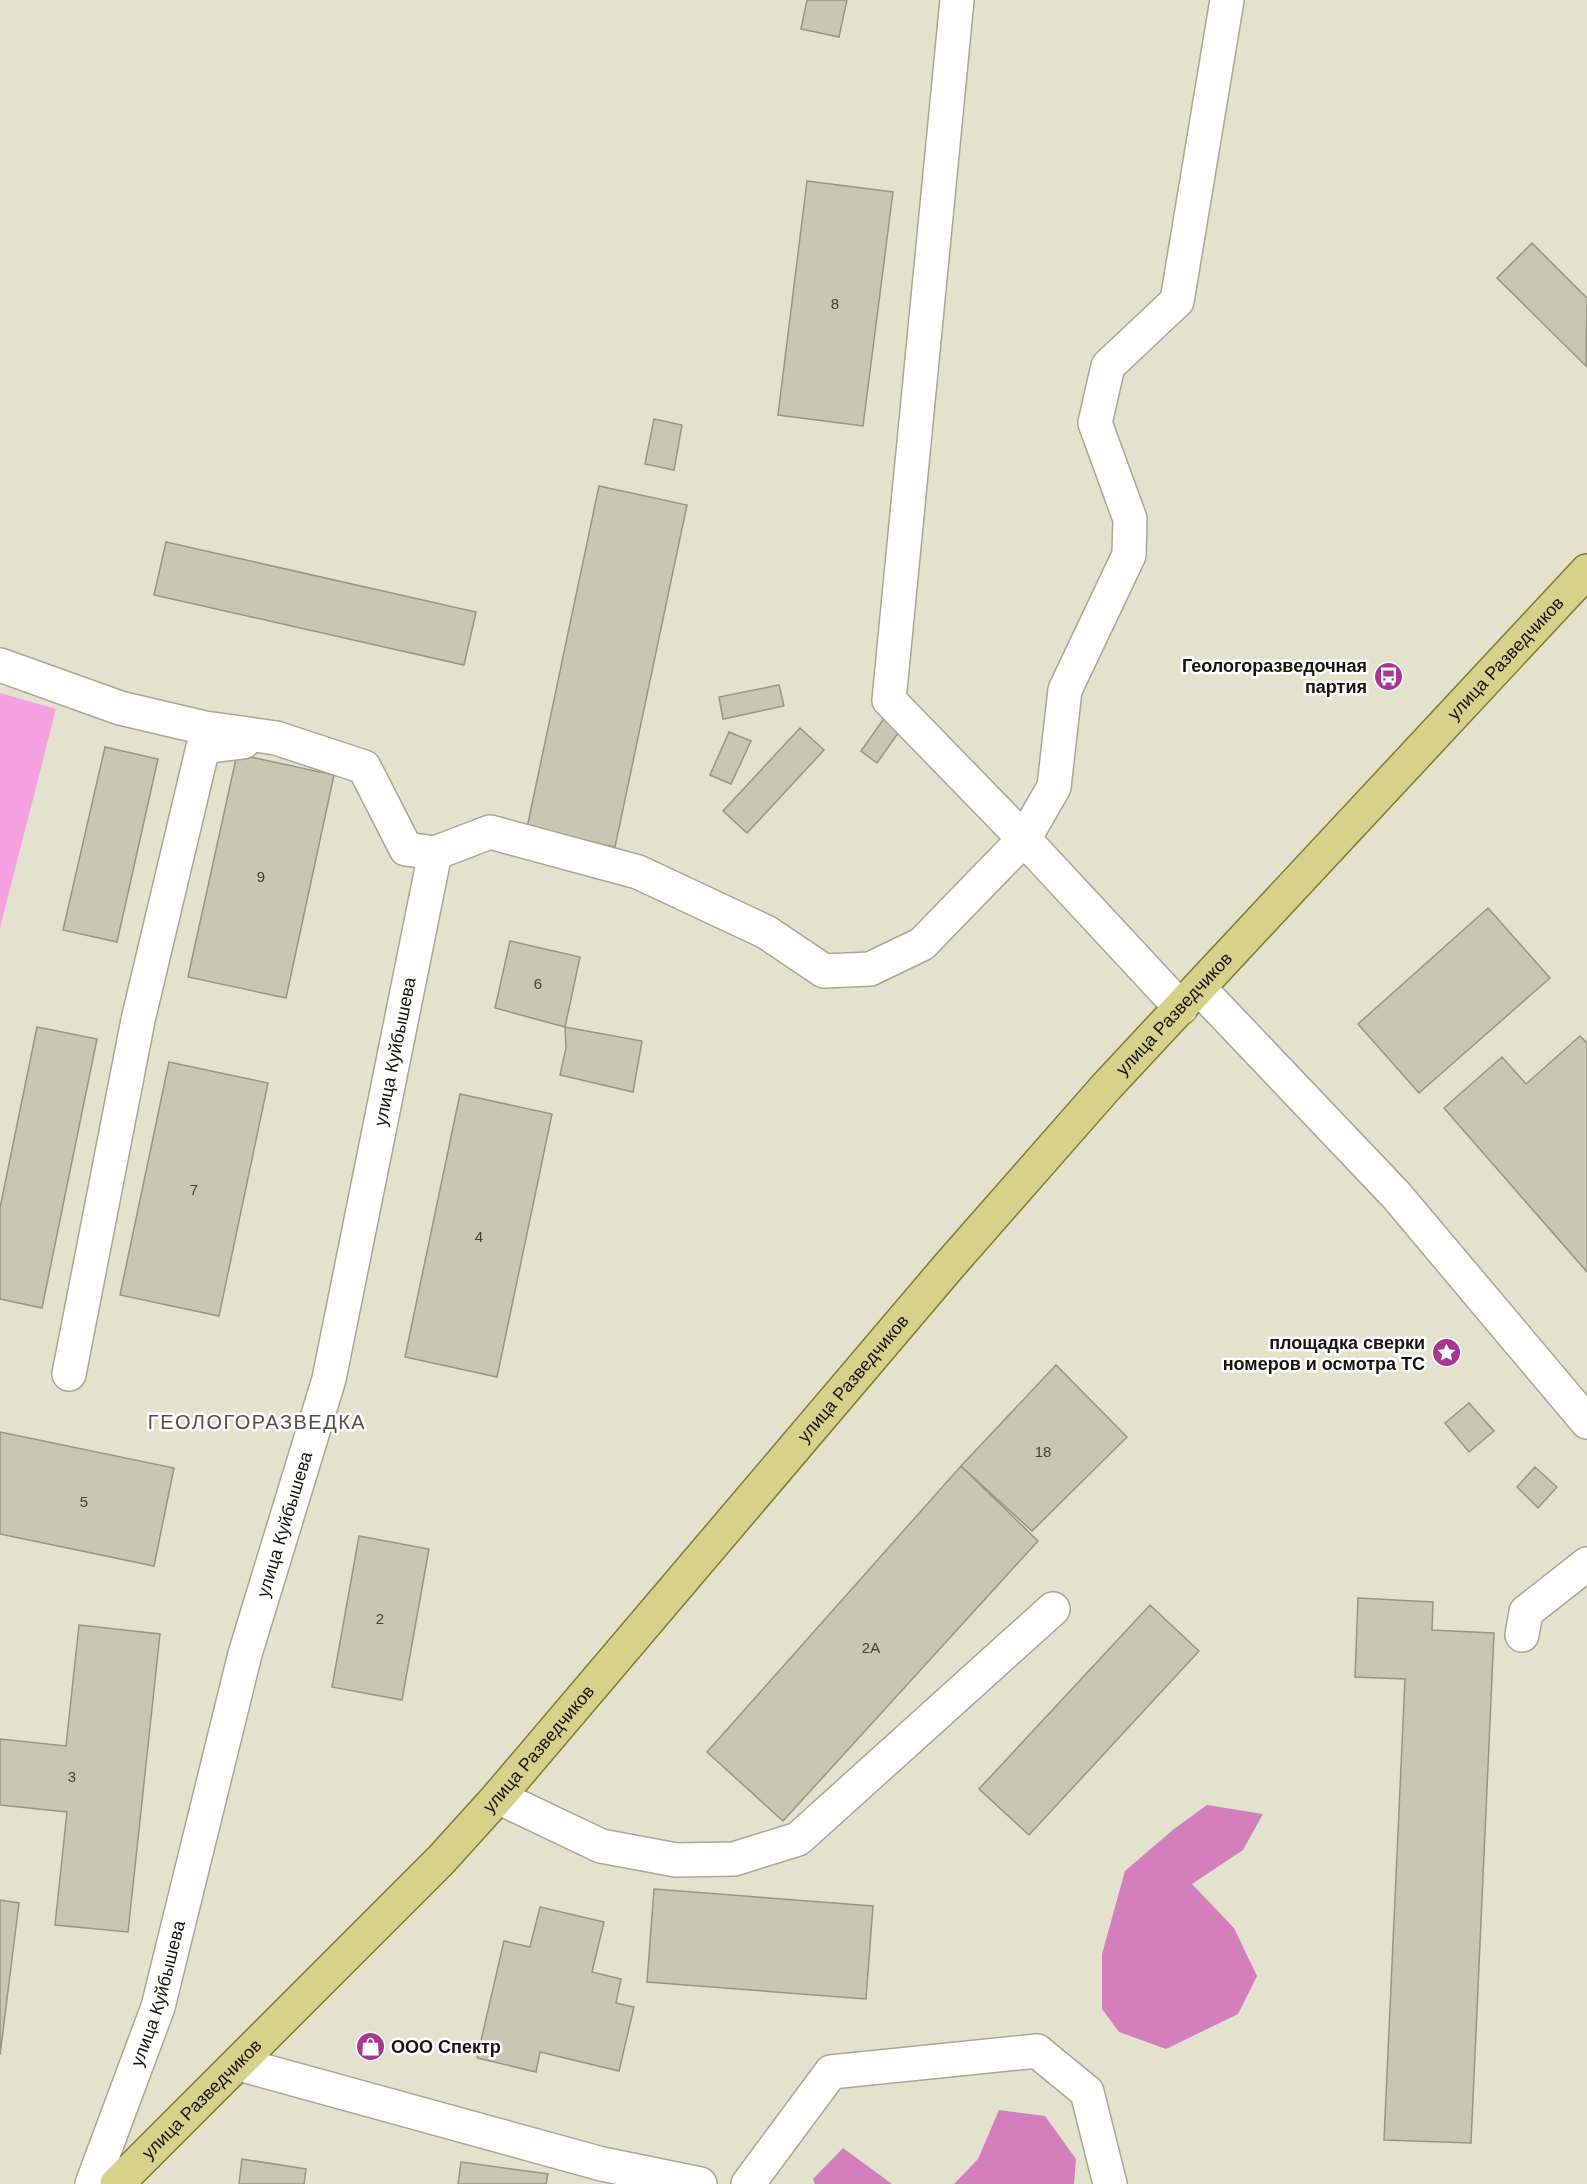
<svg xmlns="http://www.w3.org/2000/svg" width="1587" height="2184" font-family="Arial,sans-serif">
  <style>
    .green { fill: #f6a1df }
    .forest { fill: #d27fbc }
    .building { fill: #c8c7b2; stroke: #979682; stroke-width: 1.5 }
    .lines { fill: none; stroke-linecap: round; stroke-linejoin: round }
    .minor-casing { stroke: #a8a793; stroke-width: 36 }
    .major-casing { stroke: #807b2c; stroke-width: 36 }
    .minor { stroke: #fff; stroke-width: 33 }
    .major { stroke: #d6d18b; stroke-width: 33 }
    .labels { text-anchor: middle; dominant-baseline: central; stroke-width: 5; stroke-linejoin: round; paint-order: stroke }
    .number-label { font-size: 15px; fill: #414136 }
    .street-label { font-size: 18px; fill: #14140c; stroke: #fff }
    .poi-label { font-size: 18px; font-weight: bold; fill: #14140c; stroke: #fff; text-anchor: end }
    .neighbourhood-label { font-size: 20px; letter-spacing: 1.5px; fill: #51503e; stroke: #fff }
  </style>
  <rect width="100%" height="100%" fill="#e3e2cd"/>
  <path class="green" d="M0 693 56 709 0 928Z"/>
  <path class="forest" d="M1207 1805 1263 1814 1243 1850 1192 1884 1234 1928 1257 1976 1238 2014 1166 2049 1119 2032 1102 2009V1954L1125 1871 1174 1829Z
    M999 2110 1045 2116 1076 2159 1074 2184H954L978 2159Z
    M843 2148 892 2184H815L813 2179Z"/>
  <path class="building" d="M807 0H847L839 37 801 29Z
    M807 181 893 192 863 426 778 415Z
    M1532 243 1587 298 1586 366 1497 278Z
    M654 419 682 425 674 470 645 464Z
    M599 486 687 505 615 847 527 828Z
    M166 542 476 612 464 665 154 595Z
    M779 685 784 706 723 719 719 697Z
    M885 717 901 729 877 763 861 751Z
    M800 728 824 750 747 833 723 811Z
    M729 732 751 741 731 784 710 775Z
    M105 747 158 759 117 942 63 930Z
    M237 754 334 775 286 998 188 977Z
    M1488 908 1550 978 1419 1093 1358 1024Z
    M510 941 580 957 565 1027 495 1008Z
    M37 1027 97 1039 42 1308 0 1299V1208Z
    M565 1027 642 1041 633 1092 560 1075 566 1048Z
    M1580 1036 1587 1043V1272L1444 1108 1502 1057 1526 1084Z
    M169 1062 268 1083 219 1316 120 1295Z
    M460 1094 552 1114 497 1377 405 1357Z
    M1056 1365 1127 1437 1032 1531 961 1466Z
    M1469 1403 1494 1431 1469 1452 1445 1423Z
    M0 1432 174 1468 154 1566 0 1534Z
    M961 1466 1038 1541 783 1821 707 1752Z
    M1535 1467 1557 1487 1538 1508 1517 1487Z
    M359 1536 429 1549 402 1700 332 1687Z
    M1358 1598 1433 1602 1432 1630 1494 1633 1471 2143 1384 2140 1405 1679 1355 1677Z
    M1150 1605 1199 1651 1029 1835 979 1789Z
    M79 1625 160 1634 128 1932 55 1925 67 1812 0 1805V1739L66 1746Z
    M654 1889 873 1906 866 1999 647 1982Z
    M0 1900 19 1903 0 2055Z
    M540 1907 604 1922 592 1972 621 1979 616 2003 634 2007 619 2071 540 2052 536 2072 477 2058 504 1941 530 1947Z
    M242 2159 306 2169 304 2184H239Z
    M461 2162 548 2174 546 2184H458Z"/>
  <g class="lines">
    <defs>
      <g id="minor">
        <path d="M957 0 889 700 1024 839 1181 1008"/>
        <path d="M0 665 120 708 205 728 276 738 364 767 406 849 435 853 490 832 638 872 766 932 824 971 870 969 922 944 1024 839 1054 787 1065 690 1129 555 1130 519 1095 423 1108 366 1177 301 1227 0"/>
        <path d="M1200 989 1396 1195 1587 1422"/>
        <path d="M69 1374 138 1020 203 747 243 742"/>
        <path d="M1522 1635 1526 1612 1587 1564"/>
        <path d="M498 1797 601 1846 676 1860 734 1859 798 1839 1053 1609"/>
        <path d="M239 2064 602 2164 700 2184"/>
        <path id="s1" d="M92 2184 158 2007 245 1654 329 1379 435 853"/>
        <path d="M748 2184 831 2072 1037 2051 1087 2092 1110 2184"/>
      </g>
      <g id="major">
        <path id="s2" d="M117 2184 440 1861 498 1797 948 1267 1106 1087 1587 571"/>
      </g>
    </defs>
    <use href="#minor" class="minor-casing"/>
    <use href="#major" class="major-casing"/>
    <use href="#minor" class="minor"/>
    <use href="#major" class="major"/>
  </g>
  <defs>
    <symbol id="bus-disc" viewBox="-11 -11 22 22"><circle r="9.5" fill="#a93691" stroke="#fff"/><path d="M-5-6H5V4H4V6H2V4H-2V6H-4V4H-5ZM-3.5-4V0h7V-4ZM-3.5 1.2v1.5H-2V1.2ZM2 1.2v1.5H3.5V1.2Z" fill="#fff"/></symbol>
    <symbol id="sight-disc" viewBox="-11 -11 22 22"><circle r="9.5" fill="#a93691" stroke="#fff"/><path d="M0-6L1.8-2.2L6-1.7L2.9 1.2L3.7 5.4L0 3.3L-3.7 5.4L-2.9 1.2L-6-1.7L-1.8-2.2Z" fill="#fff"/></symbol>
    <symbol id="shop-disc" viewBox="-11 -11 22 22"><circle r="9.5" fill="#a93691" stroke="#fff"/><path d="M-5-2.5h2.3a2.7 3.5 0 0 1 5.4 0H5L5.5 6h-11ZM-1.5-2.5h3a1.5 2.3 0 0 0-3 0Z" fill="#fff"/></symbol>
  </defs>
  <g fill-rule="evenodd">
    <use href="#bus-disc" x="1372" y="660" width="33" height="33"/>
    <use href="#sight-disc" x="1430" y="1336" width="33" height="33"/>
    <use href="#shop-disc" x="354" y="2030" width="33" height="33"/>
  </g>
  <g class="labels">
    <g class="number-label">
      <text x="835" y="303">8</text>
      <text x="261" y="876">9</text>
      <text x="538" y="983">6</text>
      <text x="194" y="1189">7</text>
      <text x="479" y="1236">4</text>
      <text x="1043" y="1451">18</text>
      <text x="84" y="1501">5</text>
      <text x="380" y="1618">2</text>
      <text x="871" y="1647">2А</text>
      <text x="72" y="1776">3</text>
    </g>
    <g class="street-label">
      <text stroke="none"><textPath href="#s2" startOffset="2064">улица Разведчиков</textPath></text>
      <text stroke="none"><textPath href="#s2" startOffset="1578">улица Разведчиков</textPath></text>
      <text stroke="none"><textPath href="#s1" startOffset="1174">улица Куйбышева</textPath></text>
      <text stroke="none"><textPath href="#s2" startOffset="1092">улица Разведчиков</textPath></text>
      <text stroke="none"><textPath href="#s1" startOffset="688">улица Куйбышева</textPath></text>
      <text stroke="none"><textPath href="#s2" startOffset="606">улица Разведчиков</textPath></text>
      <text stroke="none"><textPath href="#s1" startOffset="202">улица Куйбышева</textPath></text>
      <text stroke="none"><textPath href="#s2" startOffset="120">улица Разведчиков</textPath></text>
    </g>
    <g class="poi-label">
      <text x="1367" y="666">Геологоразведочная<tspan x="1367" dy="21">партия</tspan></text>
      <text x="1425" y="1343">площадка сверки<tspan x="1425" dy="21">номеров и осмотра ТС</tspan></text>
      <text x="391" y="2047" text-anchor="start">ООО Спектр</text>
    </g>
    <g class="neighbourhood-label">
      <text x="257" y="1422">ГЕОЛОГОРАЗВЕДКА</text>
    </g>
  </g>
</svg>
